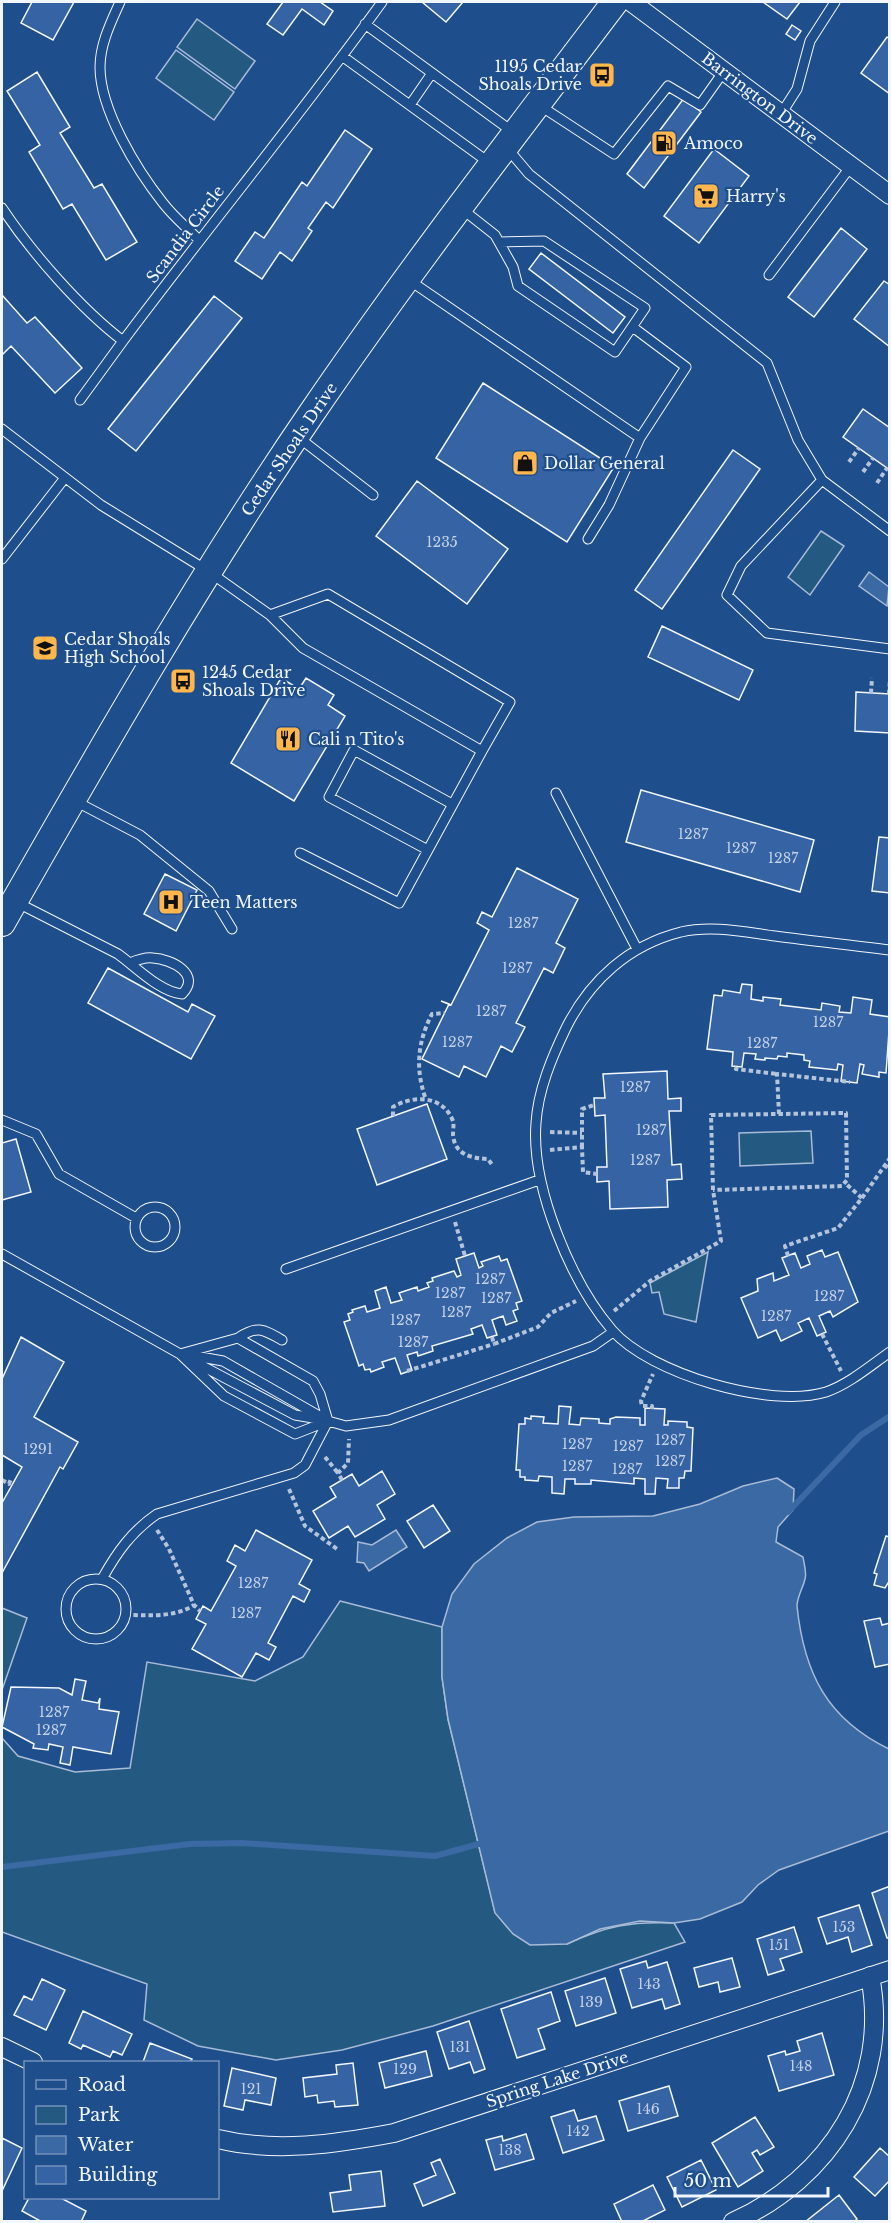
<svg xmlns="http://www.w3.org/2000/svg" width="891" height="2223" font-family="'Libre Baskerville',serif">
  <style>
    .green { fill: #245a82; stroke: #a8bbd7; stroke-width: 1.5 }
    .water { fill: #3b69a3; stroke: #a8bbd7; stroke-width: 1.5 }
    .lines { fill: none; stroke-linecap: round; stroke-linejoin: round }
    .stream { stroke: #3b69a3; stroke-width: 6 }
    .building { fill: #3563a3; stroke: #f2f6ff; stroke-width: 1.5 }
    .lane-casing { stroke: #f2f6ff; stroke-width: 11 }
    .street-casing { stroke: #f2f6ff; stroke-width: 20 }
    .secondary-casing { stroke: #f2f6ff; stroke-width: 28 }
    .path { stroke: #b3c4dc; stroke-width: 4; stroke-dasharray: 4.5 3; stroke-linecap: butt }
    .lane { stroke: #1f4e8c; stroke-width: 9 }
    .street { stroke: #1f4e8c; stroke-width: 18 }
    .secondary { stroke: #1f4e8c; stroke-width: 26 }
    .labels { text-anchor: middle; dominant-baseline: central; stroke-width: 4.5; stroke-linejoin: round; paint-order: stroke }
    .number-label { font-size: 14px; fill: #c3d1e8 }
    .poi-label { font-size: 16px; fill: #f2f6ff; stroke: #1f4e8c; text-anchor: start }
    .street-label { font-size: 16px; fill: #f2f6ff; stroke: #1f4e8c }
  </style>
  <rect width="100%" height="100%" fill="#1f4e8c"/>
  <path class="green" d="M197 19 255 61 235 89 177 47Z
    M176 50 234 92 214 120 156 78Z
    M821 531 844 546 810 595 788 577Z
    M811 1131 813 1163 740 1166 739 1133Z
    M708 1252 696 1322 664 1314 659 1292 652 1293 650 1283Z
    M340 1601 442 1627V1677L448 1719 495 1912 567 1944C606 1926 631 1921 674 1923L685 1942 433 2026 342 2050 276 2060 198 2046 144 2020 147 1984 2 1932V1738L18 1756 75 1772 130 1768 147 1662 255 1681 303 1657Z
    M2 1608 27 1618 2 1690Z"/>
  <path class="water" d="M869 572 889 587 887 606 859 586Z
    M777 1478 794 1489 793 1510 778 1527 776 1542 803 1557C804 1564 807 1573 805 1579 803 1588 797 1597 797 1606 804 1673 827 1719 889 1749V1831L779 1870 758 1885 742 1902 700 1919 674 1923 640 1921 600 1929 567 1944 530 1945 513 1934 495 1913 448 1719 442 1677V1627L452 1594 474 1564 507 1538 537 1522 574 1517 653 1516 700 1504 743 1486Z
    M396 1530 407 1547 369 1571 364 1563 357 1562 358 1542 372 1545Z"/>
  <g class="lines">
    <path class="stream" d="M788 1512 861 1435 890 1416
      M2 1867 190 1844 242 1843 435 1856 486 1842"/>
  </g>
  <path class="building" d="M32 2H74L53 40 21 23Z
    M283 2H320L333 11 324 25 302 9 283 35 267 24Z
    M422 2H463L446 22Z
    M763 2H800L787 19Z
    M792 25 801 31 795 40 786 34Z
    M887 37 890 39V94L861 73Z
    M37 72 70 127 60 133 94 188 102 184 137 242 106 260 72 204 63 209 29 152 40 145 7 91Z
    M684 98 701 112 644 188 627 174Z
    M345 130 372 149 333 208 326 202 308 228 312 231 292 261 280 252 262 279 235 261 255 232 264 238 302 182 307 186Z
    M714 149 749 176 699 243 664 216Z
    M841 228 867 249 814 317 788 297Z
    M541 253 625 317 613 333 529 269Z
    M884 281 890 285V347L854 319Z
    M2 295 27 323 35 317 82 368 55 393 11 346 2 355Z
    M214 296 242 318 136 451 108 429Z
    M483 383 614 467 567 542 436 458Z
    M863 409 890 428V470L843 437Z
    M733 450 760 469 662 609 635 590Z
    M417 481 508 549 467 604 376 536Z
    M662 626 753 670 739 700 648 657Z
    M281 678 299 689 306 678 334 695 328 705 345 716 294 801 231 763Z
    M856 692 890 694V733L855 731Z
    M641 790 814 840 800 892 626 842Z
    M879 837 890 838V893L872 891Z
    M517 868 578 899 556 943 565 948 553 973 544 968 516 1023 525 1027 512 1052 501 1046 486 1077 464 1066 459 1077 422 1059 449 1004 441 1001 451 1005 489 930 477 923 482 912 492 917Z
    M165 874 197 890 176 931 144 914Z
    M108 968 188 1012 192 1004 215 1016 191 1059 88 1003Z
    M742 984 752 985 751 999 763 1001V997L781 999 780 1005 821 1010 822 1003 840 1006 839 1012 851 1013 853 997 872 1000 870 1014 890 1017 886 1073 879 1072V1077L862 1074 864 1065 860 1064 857 1083 841 1081 843 1065 838 1064 837 1070 809 1067 810 1061 804 1060V1055L787 1053V1057L778 1056 777 1059 765 1058V1060L755 1059 756 1054 744 1053 742 1067 732 1066 733 1052 707 1049 714 995 722 996 723 990 740 993Z
    M667 1071 668 1099 681 1098V1111H669L672 1165 681 1164 682 1179 667 1180 668 1207 610 1209 609 1181 597 1182V1167H607L605 1115 595 1116 594 1098H605L603 1074Z
    M427 1104 447 1159 377 1185 357 1129Z
    M16 1139 31 1192 2 1200V1143Z
    M822 1250 825 1257 838 1252 858 1302 833 1317 830 1311 819 1316 826 1332 817 1336 809 1318 798 1323 802 1331 781 1341 776 1330 758 1338 741 1298 758 1291 757 1279 773 1273 774 1281 789 1275 782 1258 795 1253 801 1268 810 1264 807 1256Z
    M474 1253 479 1268 483 1266 481 1262 499 1256 501 1261 507 1259 522 1301 516 1303 518 1309 513 1311 517 1321 506 1325 503 1316 492 1320 497 1335 487 1338 482 1325 471 1329 473 1334 432 1346 433 1351 418 1356 417 1352 407 1355 412 1370 401 1374 395 1358 382 1362 384 1367 371 1372 370 1369 365 1370 363 1364 359 1366 344 1322 350 1320 348 1314 353 1312 352 1310 365 1306 367 1312 380 1308 375 1291 386 1287 391 1303 402 1300 399 1293 417 1287 418 1291 429 1287 427 1283 433 1281 432 1278 454 1271 457 1277 461 1275 456 1259Z
    M21 1337 64 1362 34 1417 78 1442 63 1469 60 1467 2 1573V1503L22 1467 2 1455V1379Z
    M559 1406 571 1407 569 1424 580 1425 581 1418 599 1419V1423L610 1424V1419L616 1417 640 1418V1425H645V1408L665 1409 664 1425H668V1421L687 1422V1427L693 1428 691 1471H685L684 1478H679V1488H667L668 1479 656 1478 655 1494H645V1479L634 1478V1484L591 1480V1484H575V1479H565L564 1494 552 1493V1477L539 1476 538 1481 525 1480V1477H520V1470H516L519 1424H525V1418L531 1419V1416L544 1417 543 1423 558 1424Z
    M382 1471 395 1494 377 1505 385 1519 355 1537 348 1526 329 1538 313 1511 336 1497 330 1487 352 1474 359 1486Z
    M433 1505 450 1531 424 1548 407 1521Z
    M256 1530 312 1560 299 1584 310 1590 304 1602 293 1596 268 1643 276 1647 269 1660 256 1653 242 1677 192 1649 206 1624 196 1619 203 1606 211 1611 236 1566 227 1561 235 1545 245 1551Z
    M886 1536 890 1537V1580L885 1588 874 1585 877 1574 874 1573Z
    M880 1618 882 1625 890 1623V1664L875 1667 864 1621Z
    M75 1679 86 1681 82 1700 98 1703 100 1698 99 1709 119 1712 111 1754 73 1747 70 1765 60 1763 63 1747 49 1744 48 1750 33 1748 34 1744 2 1727 11 1687 59 1688 72 1695Z
    M890 1886V1938H887L872 1893Z
    M859 1905 872 1945 852 1952 848 1937 827 1944 818 1918Z
    M794 1927 802 1952 780 1959 784 1970 768 1975 757 1939Z
    M732 1958 740 1987 720 1992 718 1982 699 1987 694 1968Z
    M646 1961 648 1968 667 1962 680 2004 665 2009 662 1999 632 2008 620 1969Z
    M605 1978 616 2013 576 2026 565 1991Z
    M42 1979 65 1990 46 2030 14 2015 24 1996 32 2000Z
    M551 1992 560 2021 538 2029 545 2049 517 2058 501 2009Z
    M83 2011 132 2034 122 2055 113 2051 110 2057 83 2045 81 2049 69 2043Z
    M469 2021 485 2069 474 2073 470 2062 449 2069 437 2032Z
    M822 2033 834 2075 779 2091 768 2056 785 2051 786 2055 800 2051 797 2041Z
    M150 2043 192 2059 190 2062H143Z
    M426 2051 432 2076 385 2088 379 2063Z
    M353 2063 358 2105 335 2107 334 2101 318 2103 317 2095 305 2097 303 2078 337 2074 336 2065Z
    M232 2068 276 2078 271 2105 245 2100 243 2110 224 2106Z
    M669 2086 678 2116 628 2131 619 2101Z
    M574 2110 578 2121 596 2116 604 2140 563 2153 551 2117Z
    M755 2117 774 2147 760 2155 757 2150 752 2153 763 2171 738 2187 712 2143Z
    M526 2134 534 2159 495 2170 486 2140 502 2136 503 2141Z
    M2 2138 22 2148 2 2191Z
    M880 2148 890 2157V2180L875 2196 854 2177Z
    M440 2159 455 2193 423 2206 414 2184 436 2175 431 2163Z
    M701 2160 716 2190 682 2207 667 2177Z
    M381 2171 385 2206 333 2212 330 2193 351 2190 349 2175Z
    M653 2185 665 2210 641 2222H622L614 2204Z
    M839 2195 857 2219 854 2222H805Z
    M29 2198H61L86 2211 81 2222H42L22 2211Z"/>
  <g class="lines">
    <defs>
      <path id="lane" d="M120 2C111 22 100 44 100 67 100 110 137 170 163 203 173 216 187 228 198 239
        M365 24 513 132
        M342 56 491 164
        M410 105 432 73
        M539 105 614 154 668 86 700 105 724 71
        M781 114 797 89 810 41 835 2
        M507 148 529 174 767 363 798 440 822 480 890 531
        M2 208C32 253 80 308 123 341 208 227 299 117 382 2
        M462 209 495 235 513 267 518 286 615 352 645 308 544 241 500 242
        M769 275 851 166
        M409 280 640 438 686 367 634 328
        M80 400 123 341
        M2 429 101 505 208 571 270 615 303 648 482 751 510 702 328 594 270 615
        M298 437 373 495
        M822 480 741 566 727 595 767 633 890 649
        M588 539 609 505 640 438
        M2 559 64 479
        M556 793 637 949
        M75 801 140 835 209 891 232 929
        M426 849 329 797 354 750 452 804
        M300 853 399 903 482 751
        M16 902 118 954C136 967 160 992 182 994 202 974 171 959 153 958 145 957 137 960 130 963
        M890 950C851 945 813 941 775 936 744 932 712 925 681 932 629 945 590 980 566 1028 552 1057 538 1090 536 1123 531 1187 571 1282 612 1330 650 1374 771 1409 826 1392 849 1384 870 1366 890 1352
        M2 1120 36 1134 59 1174 136 1218
        M135 1227a20 20 0 1 1 40 0a20 20 0 1 1-40 0Z
        M2 1254 180 1354 238 1338 313 1381 320 1394 328 1421 346 1426 389 1420 593 1346 613 1332
        M286 1269 539 1180
        M238 1338C257 1325 263 1329 282 1340
        M180 1354 224 1396 295 1434 328 1421
        M184 1354 223 1361 328 1421
        M191 1360 295 1415 319 1419
        M66 1609a30 30 0 1 1 60 0a30 30 0 1 1-60 0Z
        M102 1579C117 1552 132 1531 157 1514L294 1473 305 1465 328 1421"/>
      <path id="street" d="M631 2 890 195
        M2 2047 33 2062
        M218 2139C276 2153 336 2144 394 2133L890 1970
        M733 2222C829 2179 891 2084 870 1976"/>
      <path id="secondary" d="M2 923C100 751 199 578 311 414 407 273 512 138 615 2"/>
    </defs>
    <use href="#lane" class="lane-casing"/>
    <use href="#street" class="street-casing"/>
    <use href="#secondary" class="secondary-casing"/>
    <path class="path" d="M849 462 859 448
      M863 472 873 458
      M877 483 887 468
      M871 693 872 678
      M889 694 890 679
      M737 1067 736 1069 777 1074
      M425 1097C415 1067 418 1041 432 1014L445 1013
      M779 1114 777 1074 850 1082
      M393 1116V1107C413 1095 443 1095 453 1121 454 1125 453 1131 453 1135 455 1155 471 1158 488 1159L493 1166
      M550 1132 582 1133
      M582 1147V1109L594 1105
      M550 1150 582 1147 583 1172 597 1174
      M884 1165 890 1169
      M862 1198 890 1158
      M455 1222 465 1256
      M788 1256 785 1246 838 1228 862 1198 845 1183
      M614 1311 650 1281 721 1241 713 1190 711 1115 846 1113 847 1180 842 1186 713 1190
      M822 1334 841 1371
      M492 1337 494 1344 538 1327 551 1313 576 1301
      M407 1371 494 1344
      M652 1409V1406H642L641 1401 653 1374
      M325 1457 338 1473
      M2 1480 9 1484 11 1479
      M342 1480 338 1473 348 1463 349 1439
      M289 1489 305 1526 337 1549
      M157 1530 169 1549 194 1605 200 1611
      M126 1615C148 1615 174 1618 194 1605"/>
    <use href="#lane" class="lane"/>
    <use href="#street" class="street"/>
    <use href="#secondary" class="secondary"/>
  </g>
  <defs>
    <symbol id="bus-square" viewBox="-11 -11 22 22"><rect x="-9" y="-9" width="18" height="18" rx="4" fill="#ffb74d" stroke="#1f4e8c"/><path d="M-5-6H5V4H4V6H2V4H-2V6H-4V4H-5ZM-3.5-4V0h7V-4ZM-3.5 1.2v1.5H-2V1.2ZM2 1.2v1.5H3.5V1.2Z" fill="#111"/></symbol>
    <symbol id="fuel-square" viewBox="-11 -11 22 22"><rect x="-9" y="-9" width="18" height="18" rx="4" fill="#ffb74d" stroke="#1f4e8c"/><path d="M-5.5-6h7V0h2V4h1.3V-2.5L3-4.5l.8-.8L6-3V5H2.5V1h-1V6h-7ZM-4.2-4.7v3.2H.2V-4.7Z" fill="#111"/></symbol>
    <symbol id="supermarket-square" viewBox="-11 -11 22 22"><rect x="-9" y="-9" width="18" height="18" rx="4" fill="#ffb74d" stroke="#1f4e8c"/><path d="M-6-5.5h2.5l.6 2H6L4.5 2H-2.5L-4.4-4H-6ZM-1.5 3.2a1.3 1.3 0 1 0 .1 0ZM3 3.2a1.3 1.3 0 1 0 .1 0Z" fill="#111"/></symbol>
    <symbol id="shop-square" viewBox="-11 -11 22 22"><rect x="-9" y="-9" width="18" height="18" rx="4" fill="#ffb74d" stroke="#1f4e8c"/><path d="M-5-2.5h2.3a2.7 3.5 0 0 1 5.4 0H5L5.5 6h-11ZM-1.5-2.5h3a1.5 2.3 0 0 0-3 0Z" fill="#111"/></symbol>
    <symbol id="school-square" viewBox="-11 -11 22 22"><rect x="-9" y="-9" width="18" height="18" rx="4" fill="#ffb74d" stroke="#1f4e8c"/><path d="M0-5L7-2L0 1L-7-2ZM-4 1L0 2.5L4 1V4Q0 6-4 4Z" fill="#111"/></symbol>
    <symbol id="restaurant-square" viewBox="-11 -11 22 22"><rect x="-9" y="-9" width="18" height="18" rx="4" fill="#ffb74d" stroke="#1f4e8c"/><path d="M-5-6h1v4h1v-4h1v4h1v-4h1v5L-1.5 .5V6h-2V.5L-5-1ZM5-6V6H3V1.5H1.5Q1.5-4 5-6Z" fill="#111"/></symbol>
    <symbol id="hospital-square" viewBox="-11 -11 22 22"><rect x="-9" y="-9" width="18" height="18" rx="4" fill="#ffb74d" stroke="#1f4e8c"/><path d="M-5-5h3v3.5h4V-5h3V5h-3V1.5h-4V5h-3Z" fill="#111"/></symbol>
  </defs>
  <g fill-rule="evenodd">
    <use href="#bus-square" x="587" y="60" width="30" height="30"/>
    <use href="#fuel-square" x="649" y="128" width="30" height="30"/>
    <use href="#supermarket-square" x="691" y="181" width="30" height="30"/>
    <use href="#shop-square" x="510" y="448" width="30" height="30"/>
    <use href="#school-square" x="30" y="633" width="30" height="30"/>
    <use href="#bus-square" x="168" y="666" width="30" height="30"/>
    <use href="#restaurant-square" x="273" y="724" width="30" height="30"/>
    <use href="#hospital-square" x="156" y="887" width="30" height="30"/>
  </g>
  <g class="labels">
    <g class="number-label">
      <text x="442" y="542">1235</text>
      <text x="693" y="834">1287</text>
      <text x="741" y="848">1287</text>
      <text x="783" y="858">1287</text>
      <text x="523" y="923">1287</text>
      <text x="517" y="968">1287</text>
      <text x="491" y="1011">1287</text>
      <text x="828" y="1022">1287</text>
      <text x="457" y="1042">1287</text>
      <text x="762" y="1043">1287</text>
      <text x="635" y="1087">1287</text>
      <text x="651" y="1130">1287</text>
      <text x="645" y="1160">1287</text>
      <text x="490" y="1279">1287</text>
      <text x="450" y="1293">1287</text>
      <text x="829" y="1296">1287</text>
      <text x="496" y="1298">1287</text>
      <text x="456" y="1312">1287</text>
      <text x="776" y="1316">1287</text>
      <text x="405" y="1320">1287</text>
      <text x="413" y="1342">1287</text>
      <text x="670" y="1440">1287</text>
      <text x="577" y="1444">1287</text>
      <text x="628" y="1446">1287</text>
      <text x="38" y="1449">1291</text>
      <text x="670" y="1461">1287</text>
      <text x="577" y="1466">1287</text>
      <text x="627" y="1469">1287</text>
      <text x="253" y="1583">1287</text>
      <text x="246" y="1613">1287</text>
      <text x="54" y="1712">1287</text>
      <text x="51" y="1730">1287</text>
      <text x="844" y="1927">153</text>
      <text x="779" y="1945">151</text>
      <text x="649" y="1984">143</text>
      <text x="591" y="2002">139</text>
      <text x="460" y="2047">131</text>
      <text x="801" y="2066">148</text>
      <text x="405" y="2069">129</text>
      <text x="251" y="2089">121</text>
      <text x="648" y="2109">146</text>
      <text x="578" y="2131">142</text>
      <text x="510" y="2150">138</text>
    </g>
    <g class="poi-label">
      <text x="582" y="66" text-anchor="end">1195 Cedar<tspan x="582" dy="18">Shoals Drive</tspan></text>
      <text x="684" y="143">Amoco</text>
      <text x="726" y="196">Harry's</text>
      <text x="544" y="463">Dollar General</text>
      <text x="64" y="639">Cedar Shoals<tspan x="64" dy="18">High School</tspan></text>
      <text x="202" y="672">1245 Cedar<tspan x="202" dy="18">Shoals Drive</tspan></text>
      <text x="308" y="739">Cali n Tito's</text>
      <text x="190" y="902">Teen Matters</text>
    </g>
    <g class="street-label">
      <text transform="translate(760 98) rotate(37)">Barrington Drive</text>
      <text transform="translate(185 234) rotate(-53)">Scandia Circle</text>
      <text transform="translate(289 449) rotate(-56)">Cedar Shoals Drive</text>
      <text transform="translate(557 2079) rotate(-18)">Spring Lake Drive</text>
    </g>
  </g>
  <rect width="891" height="2223" fill="none" stroke="#f2f6ff" stroke-width="6"/>
  <rect x="24" y="2061" width="195" height="138" fill="#1f4e8c" stroke="#7391ba" stroke-width="1.5"/>
  <rect x="36" y="2080" width="30" height="9" fill="#1f4e8c" stroke="#7391ba" stroke-width="1.5"/>
  <text x="78" y="2091" font-size="18" fill="#f2f6ff">Road</text>
  <rect x="36" y="2106" width="30" height="18" fill="#245a82" stroke="#7391ba" stroke-width="1.5"/>
  <text x="78" y="2121" font-size="18" fill="#f2f6ff">Park</text>
  <rect x="36" y="2136" width="30" height="18" fill="#3b69a3" stroke="#7391ba" stroke-width="1.5"/>
  <text x="78" y="2151" font-size="18" fill="#f2f6ff">Water</text>
  <rect x="36" y="2166" width="30" height="18" fill="#3563a3" stroke="#7391ba" stroke-width="1.5"/>
  <text x="78" y="2181" font-size="18" fill="#f2f6ff">Building</text>
  <path d="M675 2187v9h153v-9" fill="none" stroke="#f2f6ff" stroke-width="3"/>
  <text x="684" y="2187" font-size="18" fill="#f2f6ff" stroke="#1f4e8c" stroke-width="4.5" paint-order="stroke">50 m</text>
</svg>
